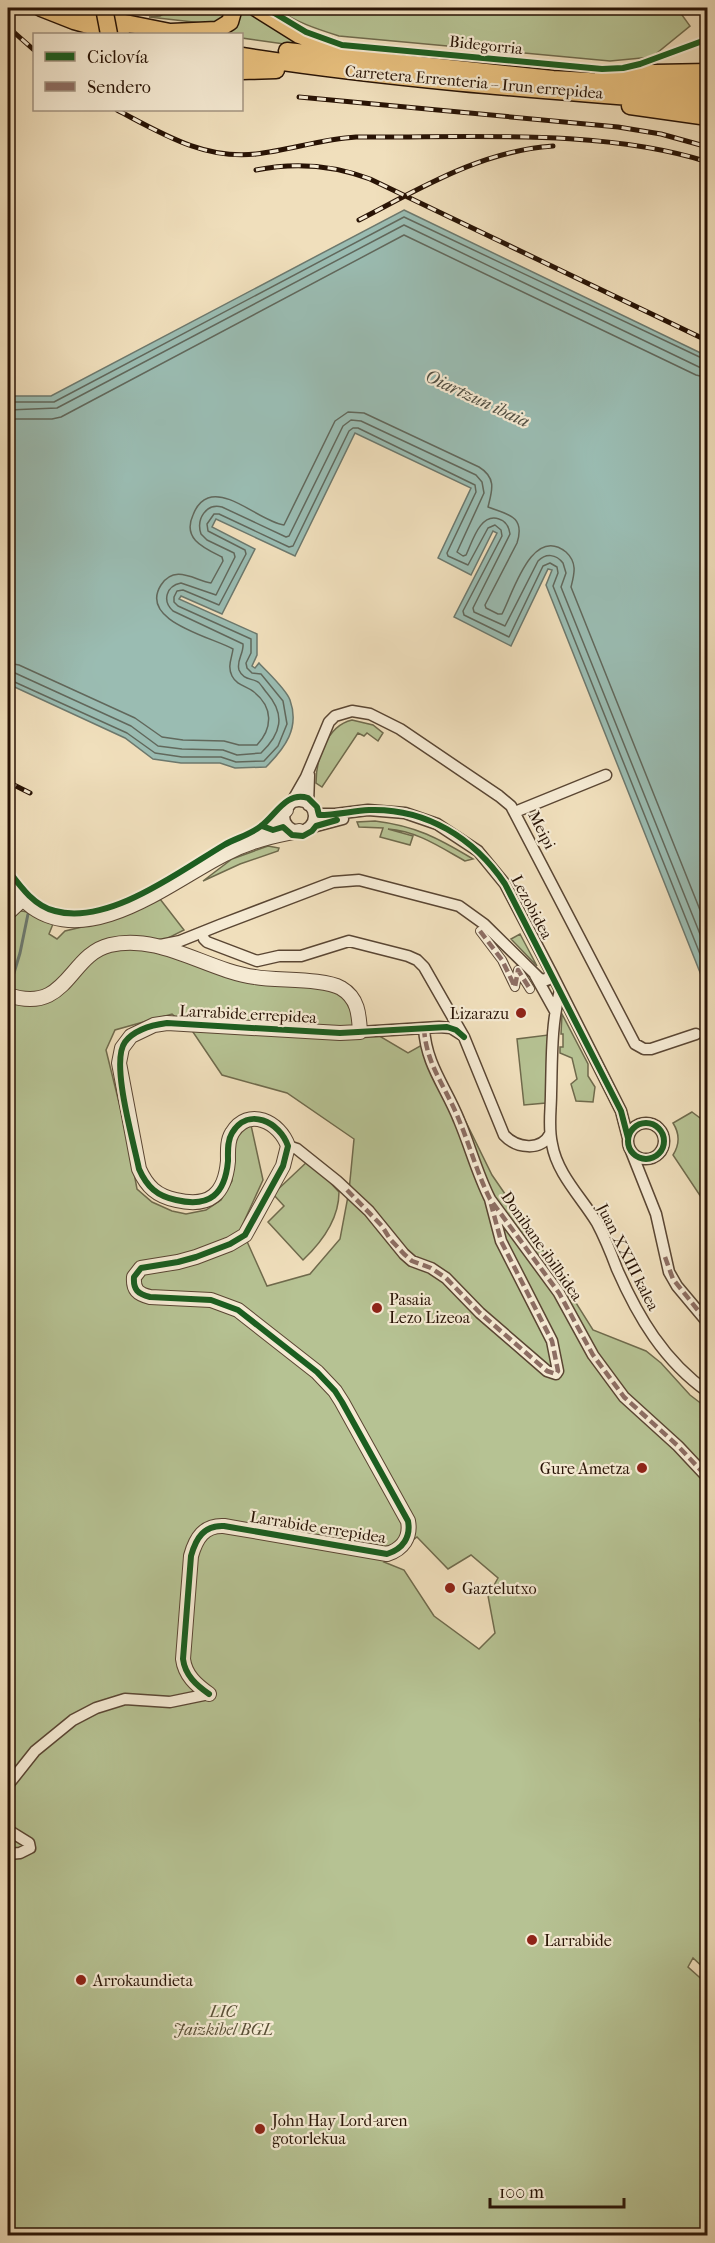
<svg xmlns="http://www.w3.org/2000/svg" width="715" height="2243" font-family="'IM FELL French Canon',serif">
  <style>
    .green { fill: #b6c293; stroke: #6f6a4c; stroke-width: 1.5; fill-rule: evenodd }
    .water { fill: #9abcb2; stroke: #6c786d; stroke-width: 1.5 }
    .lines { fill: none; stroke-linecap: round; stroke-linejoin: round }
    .shore { stroke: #61685c; stroke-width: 1.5 }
    .stream { stroke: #6c786d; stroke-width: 3 }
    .pedestrian-casing { stroke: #5a4633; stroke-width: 10 }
    .minor-casing { stroke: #5a4633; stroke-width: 13 }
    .tertiary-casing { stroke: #5a4633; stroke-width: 16 }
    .primary-casing { stroke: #281305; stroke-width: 19 }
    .pedestrian { stroke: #f5ead3; stroke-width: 8 }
    .minor { stroke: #f5ead3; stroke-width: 10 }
    .tertiary { stroke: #f5ead3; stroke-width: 14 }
    .primary { stroke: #e8c07e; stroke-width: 16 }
    .rail-casing { stroke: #281305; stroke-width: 5 }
    .rail { stroke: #f5ead3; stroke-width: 3; stroke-dasharray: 9; stroke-linecap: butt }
    .primary-bridge-casing { stroke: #281305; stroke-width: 19; stroke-linecap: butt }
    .primary-bridge { stroke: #e8c07e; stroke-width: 16 }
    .quiet { stroke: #8d6e63; stroke-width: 4.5; stroke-dasharray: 9 4.5; stroke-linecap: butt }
    .cycleway-casing { stroke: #f5ead3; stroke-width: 10 }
    .cycleway { stroke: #1b5e20; stroke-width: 6 }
    .poi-dot { fill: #8f2418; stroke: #f5ead3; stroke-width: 2 }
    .labels { text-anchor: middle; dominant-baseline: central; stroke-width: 4.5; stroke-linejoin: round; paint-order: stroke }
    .street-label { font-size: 16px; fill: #281305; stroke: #f5ead3 }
    .poi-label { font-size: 16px; fill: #281305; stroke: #f5ead3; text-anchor: start }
    .park-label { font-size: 16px; font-style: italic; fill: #5a5037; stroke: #f5ead3 }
    .water-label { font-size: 18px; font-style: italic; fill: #504e42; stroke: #f5ead3 }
  </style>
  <rect width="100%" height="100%" fill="#f0dfbc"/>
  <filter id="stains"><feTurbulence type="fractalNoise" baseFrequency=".00333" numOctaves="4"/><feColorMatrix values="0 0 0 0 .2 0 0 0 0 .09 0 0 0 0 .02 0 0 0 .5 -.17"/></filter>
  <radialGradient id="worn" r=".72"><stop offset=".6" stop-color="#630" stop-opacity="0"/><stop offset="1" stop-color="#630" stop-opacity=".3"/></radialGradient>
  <path class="green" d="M173 8H224C225 17 219 21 211 24L149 17 160 16Z
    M239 8H248L320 49 242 38V34H222Z
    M276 8H677L690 26 652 57 610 61 339 36C317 29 295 22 276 8Z
    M352 720 373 725 383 733 378 741 367 733 364 736 358 733 322 787 316 783C316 760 326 726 352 720Z
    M375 821C416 826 438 838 473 859L465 861C440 847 417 831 388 829L413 836 410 845 380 837 383 828 359 827 357 822Z
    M268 846 279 848 278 851 240 864 203 881 232 859Z
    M160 899 184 930 154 945 244 975 325 983 351 997 359 1024 408 1053 429 1041 437 1063 492 1175 534 1236 593 1330 646 1351 661 1363 690 1395 707 1408V1971L693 1958 688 1967 707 1984V2235L8 2236V913C27 907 36 916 53 924L49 934 57 939 65 931 99 923ZM172 1014 193 1032 222 1075 287 1093 354 1139 349 1191 340 1239 310 1274 267 1286 241 1228 263 1180 251 1125 239 1134 235 1144 232 1181 221 1200 206 1210 186 1214 172 1211 152 1202 137 1189 127 1135 106 1050 115 1030ZM417 1537 448 1569 471 1555 498 1578 488 1596 495 1633 479 1649 434 1616 404 1570 384 1562Z
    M520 934 537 966 511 939Z
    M562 1014 588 1064V1076L595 1087 593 1102 576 1101 571 1084 577 1079 572 1058 560 1053V1047H563V1034H561Z
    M548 1035 546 1103 524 1105 517 1039Z
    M692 1112 704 1121 707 1129V1206L673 1155C680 1144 680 1134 673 1123Z
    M309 1160 339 1192C339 1219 322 1242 303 1260L268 1222 284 1206 273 1194Z"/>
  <path class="water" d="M404 210 707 356V990L546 585 552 570 548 569 511 646 454 617 497 533 493 531 471 575 438 558 471 488 355 433 295 556 216 519 212 527 255 549 222 614 181 596 179 599 257 634V655L252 666 255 668 259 663C267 672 286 689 290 700 300 728 285 748 266 767L235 768 220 763H181L153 759 125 738 8 684V396H51Z"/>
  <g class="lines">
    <path class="shore" d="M8 402H54L404 217 708 361
      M8 410 57 408 404 225 699 367 708 369
      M8 419H52L61 417 404 235 696 375 708 378
      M8 663 19 665 135 718 162 737 183 740 224 741 239 745H257C273 728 273 707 254 692 247 686 237 686 232 676 227 666 232 658 233 649 212 637 138 621 161 585 175 564 194 580 211 583L223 561 222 557C204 548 182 539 193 515 196 507 200 501 208 498 230 490 262 522 284 525L335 421 348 412 364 413 479 467C497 478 492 491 488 507 506 514 526 515 517 543L485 605 486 608 498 614H502C513 593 532 525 566 552 578 563 574 575 571 587L708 930
      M8 672 15 673 131 726 158 746 182 749 223 750 237 755 261 753C281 734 286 715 267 693 264 690 261 684 258 682 251 678 243 680 239 670 236 661 244 653 243 644L173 611C162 601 166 586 181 583L216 595 235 557 234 553 207 540 201 534C196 519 206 503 222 507L286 537 289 536 343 426 351 420 361 421 476 475 482 482 484 493 457 552 463 556 466 555C472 543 480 512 499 519 506 521 509 527 510 534L473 608 474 612 505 626 538 561C546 553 556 554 563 563L566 573 561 587 708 954
      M8 679 127 733 155 753 182 757H221L236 762 264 761 278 746 287 724 283 701 261 674 252 673 247 668 246 663 251 653V639L178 606 174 602V597L177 591 183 590 219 605 246 554 245 550 208 531 207 524 214 514H219L289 547 293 546 349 431 353 428H358L475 485 476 492 447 553 448 556 468 565 488 528 495 525 501 530 502 536 463 611 464 615 509 637 543 566 550 563 557 567 558 573 553 586 708 974"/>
    <path class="stream" d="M10 986 20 953 28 914"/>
    <defs>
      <path id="pedestrian" d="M480 931 502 960 515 987 518 970 530 989"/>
      <path id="minor" d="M139 8 147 9 159 8
        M284 816a15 15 0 1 1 30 0a15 15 0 1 1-30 0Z
        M290 805 306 777 329 722 335 716 352 711 370 714 400 729 499 796 511 806 635 1044 644 1049H651L696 1034
        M308 805 309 775
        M515 812 606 775
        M314 814H335L368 810 405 813 437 824 478 851 505 884 551 972 621 1111 628 1138
        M309 828 343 819
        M160 945 180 941 205 931
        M535 975 555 1011
        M560 990C551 1024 552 1059 551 1094 551 1110 548 1128 552 1144 557 1174 582 1198 597 1223 605 1238 611 1253 617 1269 638 1317 664 1361 708 1392
        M424 1028C426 1065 446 1087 459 1120 470 1146 477 1173 490 1199L559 1293 593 1355 624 1397 678 1446 708 1478
        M360 1032 439 1027 451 1028 462 1035
        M628 1141a18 18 0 1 1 36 0a18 18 0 1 1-36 0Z
        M550 1134C541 1152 516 1148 504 1135L464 1037 424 967 417 960 408 956 349 941 301 956H279L257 961 207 942 204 939 203 935 205 931 220 925 333 882 359 880 459 906 484 924 540 979 547 980 551 972
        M288 1146 297 1149 337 1181 369 1211 404 1254 412 1261 431 1268 446 1278 480 1313 547 1371 556 1374 558 1371 552 1341 501 1241 490 1199
        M631 1151 656 1214 669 1272 677 1286 708 1323
        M706 1720 708 1716
        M8 1785 35 1751 73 1720 96 1708 125 1699 170 1702 209 1694
        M8 1830 29 1843 30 1848 20 1853 8 1854"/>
      <path id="tertiary" d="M257 838 286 810
        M8 880C15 890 22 900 32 907 91 949 173 880 225 854 249 841 273 836 299 831
        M8 913 23 899
        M8 995C68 1015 68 955 110 945 160 933 208 971 255 977 277 981 323 978 341 988 358 998 359 1014 360 1032L340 1033 167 1023 154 1025 131 1036 122 1048 119 1063 139 1169C147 1187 157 1196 176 1200 210 1208 225 1194 228 1161 228 1152 227 1141 232 1133 248 1106 280 1122 288 1146L283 1166 245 1235 230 1244 196 1257 178 1262 141 1268 134 1277C133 1290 138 1294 150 1297L211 1300 238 1310 317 1372 335 1391 342 1402 408 1521C411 1537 403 1549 387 1554L224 1526C204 1525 196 1538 191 1556L183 1659C185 1675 196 1685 209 1694"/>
      <path id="primary" d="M41 8 74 21 121 34
        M71 8 120 22 180 34
        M256 8 299 35 341 50
        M171 32 217 30 230 22 234 8
        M287 51 553 79 708 88
        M242 56C396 80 552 91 708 103
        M242 71 276 70
        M603 74 708 72
        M630 106 708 117"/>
    </defs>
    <use href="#pedestrian" class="pedestrian-casing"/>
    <use href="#minor" class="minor-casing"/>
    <use href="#tertiary" class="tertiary-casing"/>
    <use href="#primary" class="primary-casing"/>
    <use href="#pedestrian" class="pedestrian"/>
    <use href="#minor" class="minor"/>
    <use href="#tertiary" class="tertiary"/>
    <use href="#primary" class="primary"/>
    <defs>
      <path id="rail" d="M8 27 34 50
        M299 97 618 127 661 134 708 147
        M117 110C161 133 204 160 256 154 290 150 322 139 356 137 468 138 601 128 708 162
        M256 170C295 162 333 165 370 179L708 341
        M359 220C421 188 481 151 553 146
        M8 782 30 793"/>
    </defs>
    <use href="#rail" class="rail-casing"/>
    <use href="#rail" class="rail"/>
    <defs>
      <path id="primary-bridge" d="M104 8 109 34"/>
    </defs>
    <use href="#primary-bridge" class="primary-bridge-casing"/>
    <use href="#primary-bridge" class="primary-bridge"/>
    <path class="quiet" d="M480 931 502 960 515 987 518 970 530 989
      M424 1028C426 1065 446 1087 459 1120 470 1146 477 1173 490 1199L559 1293 593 1355 624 1397 678 1446 708 1478
      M347 1190 382 1226 390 1239 404 1254 412 1261 431 1268 446 1278 480 1313 547 1371 556 1374 558 1371 552 1341 501 1241 491 1204
      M665 1257 673 1279 708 1323
      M706 1720 708 1716"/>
    <defs>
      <path id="cycleway" d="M266 8 306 32 342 45 602 69 623 68 640 64 708 39
        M262 826 273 830 283 827 292 835 303 836 312 831 316 826 337 820
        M8 870C20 886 34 906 55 911 108 926 180 871 224 845 236 838 250 835 261 826 276 815 286 791 308 798L317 807 319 815C336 815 352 811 369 810 426 808 474 838 505 884L621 1111 628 1138
        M628 1141a18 18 0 1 1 36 0a18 18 0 1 1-36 0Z
        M209 1694C196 1685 185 1675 183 1659L191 1556C196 1538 204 1525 224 1526L387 1554C403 1549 411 1537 408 1521L342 1402 335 1391 317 1372 238 1310 211 1300 150 1297C138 1294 133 1290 134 1277L141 1268 178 1262 196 1257 230 1244 245 1235 283 1166 288 1146C280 1122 248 1106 232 1133 227 1141 228 1152 228 1161 225 1194 210 1208 176 1200 157 1196 147 1187 139 1169 134 1143 110 1062 125 1042 134 1030 152 1025 167 1023L340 1033 447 1027 456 1030 464 1037"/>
    </defs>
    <use href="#cycleway" class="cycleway-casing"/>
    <use href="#cycleway" class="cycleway"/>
  </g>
  <g class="poi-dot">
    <circle cx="521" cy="1013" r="6"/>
    <circle cx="377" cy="1308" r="6"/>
    <circle cx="642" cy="1468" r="6"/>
    <circle cx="450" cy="1588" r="6"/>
    <circle cx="532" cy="1940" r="6"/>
    <circle cx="81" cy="1980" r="6"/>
    <circle cx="260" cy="2129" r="6"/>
  </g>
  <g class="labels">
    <g class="street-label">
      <text transform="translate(486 45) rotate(6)">Bidegorria</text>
      <text transform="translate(474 82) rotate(5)">Carretera Errenteria – Irun errepidea</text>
      <text transform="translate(542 830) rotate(63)">Meipi</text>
      <text transform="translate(532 907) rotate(62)">Lezobidea</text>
      <text transform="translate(248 1014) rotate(3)">Larrabide errepidea</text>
      <text transform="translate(542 1246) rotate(55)">Donibane ibilbidea</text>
      <text transform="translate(628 1257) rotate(63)">Juan XXIII kalea</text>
      <text transform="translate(318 1527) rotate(9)">Larrabide errepidea</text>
    </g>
    <g class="poi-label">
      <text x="509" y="1013" text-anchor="end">Lizarazu</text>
      <text x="389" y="1299">Pasaia<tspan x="389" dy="18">Lezo Lizeoa</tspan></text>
      <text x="630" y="1468" text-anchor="end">Gure Ametza</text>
      <text x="462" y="1588">Gaztelutxo</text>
      <text x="544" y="1940">Larrabide</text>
      <text x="93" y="1980">Arrokaundieta</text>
      <text x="272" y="2120">John Hay Lord-aren<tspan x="272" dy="18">gotorlekua</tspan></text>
    </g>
    <g class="park-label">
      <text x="223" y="2011">LIC<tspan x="223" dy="18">Jaizkibel BGL</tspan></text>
    </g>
    <g class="water-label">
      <text transform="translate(477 399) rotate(25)">Oiartzun ibaia</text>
    </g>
  </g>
  <rect width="715" height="2243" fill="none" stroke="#f0dfbc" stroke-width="30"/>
  <rect x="9" y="9" width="697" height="2225" fill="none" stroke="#281305" stroke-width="3"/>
  <rect x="15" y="15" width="685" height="2213" fill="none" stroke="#281305" stroke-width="1.5"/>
  <rect x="33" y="33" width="210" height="78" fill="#f5ead3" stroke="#a39481" stroke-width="1.5"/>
  <rect x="45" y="52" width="30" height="9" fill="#1b5e20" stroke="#a39481" stroke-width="1.5"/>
  <text x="87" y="63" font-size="18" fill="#281305">Ciclovía</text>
  <rect x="45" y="82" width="30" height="9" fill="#8d6e63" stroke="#a39481" stroke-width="1.5"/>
  <text x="87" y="93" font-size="18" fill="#281305">Sendero</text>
  <path d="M490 2198v9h134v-9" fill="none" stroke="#281305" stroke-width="3"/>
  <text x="499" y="2198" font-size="18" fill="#281305" stroke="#f5ead3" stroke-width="4.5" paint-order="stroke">100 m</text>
  <rect width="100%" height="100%" filter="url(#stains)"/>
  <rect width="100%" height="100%" fill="url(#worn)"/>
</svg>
